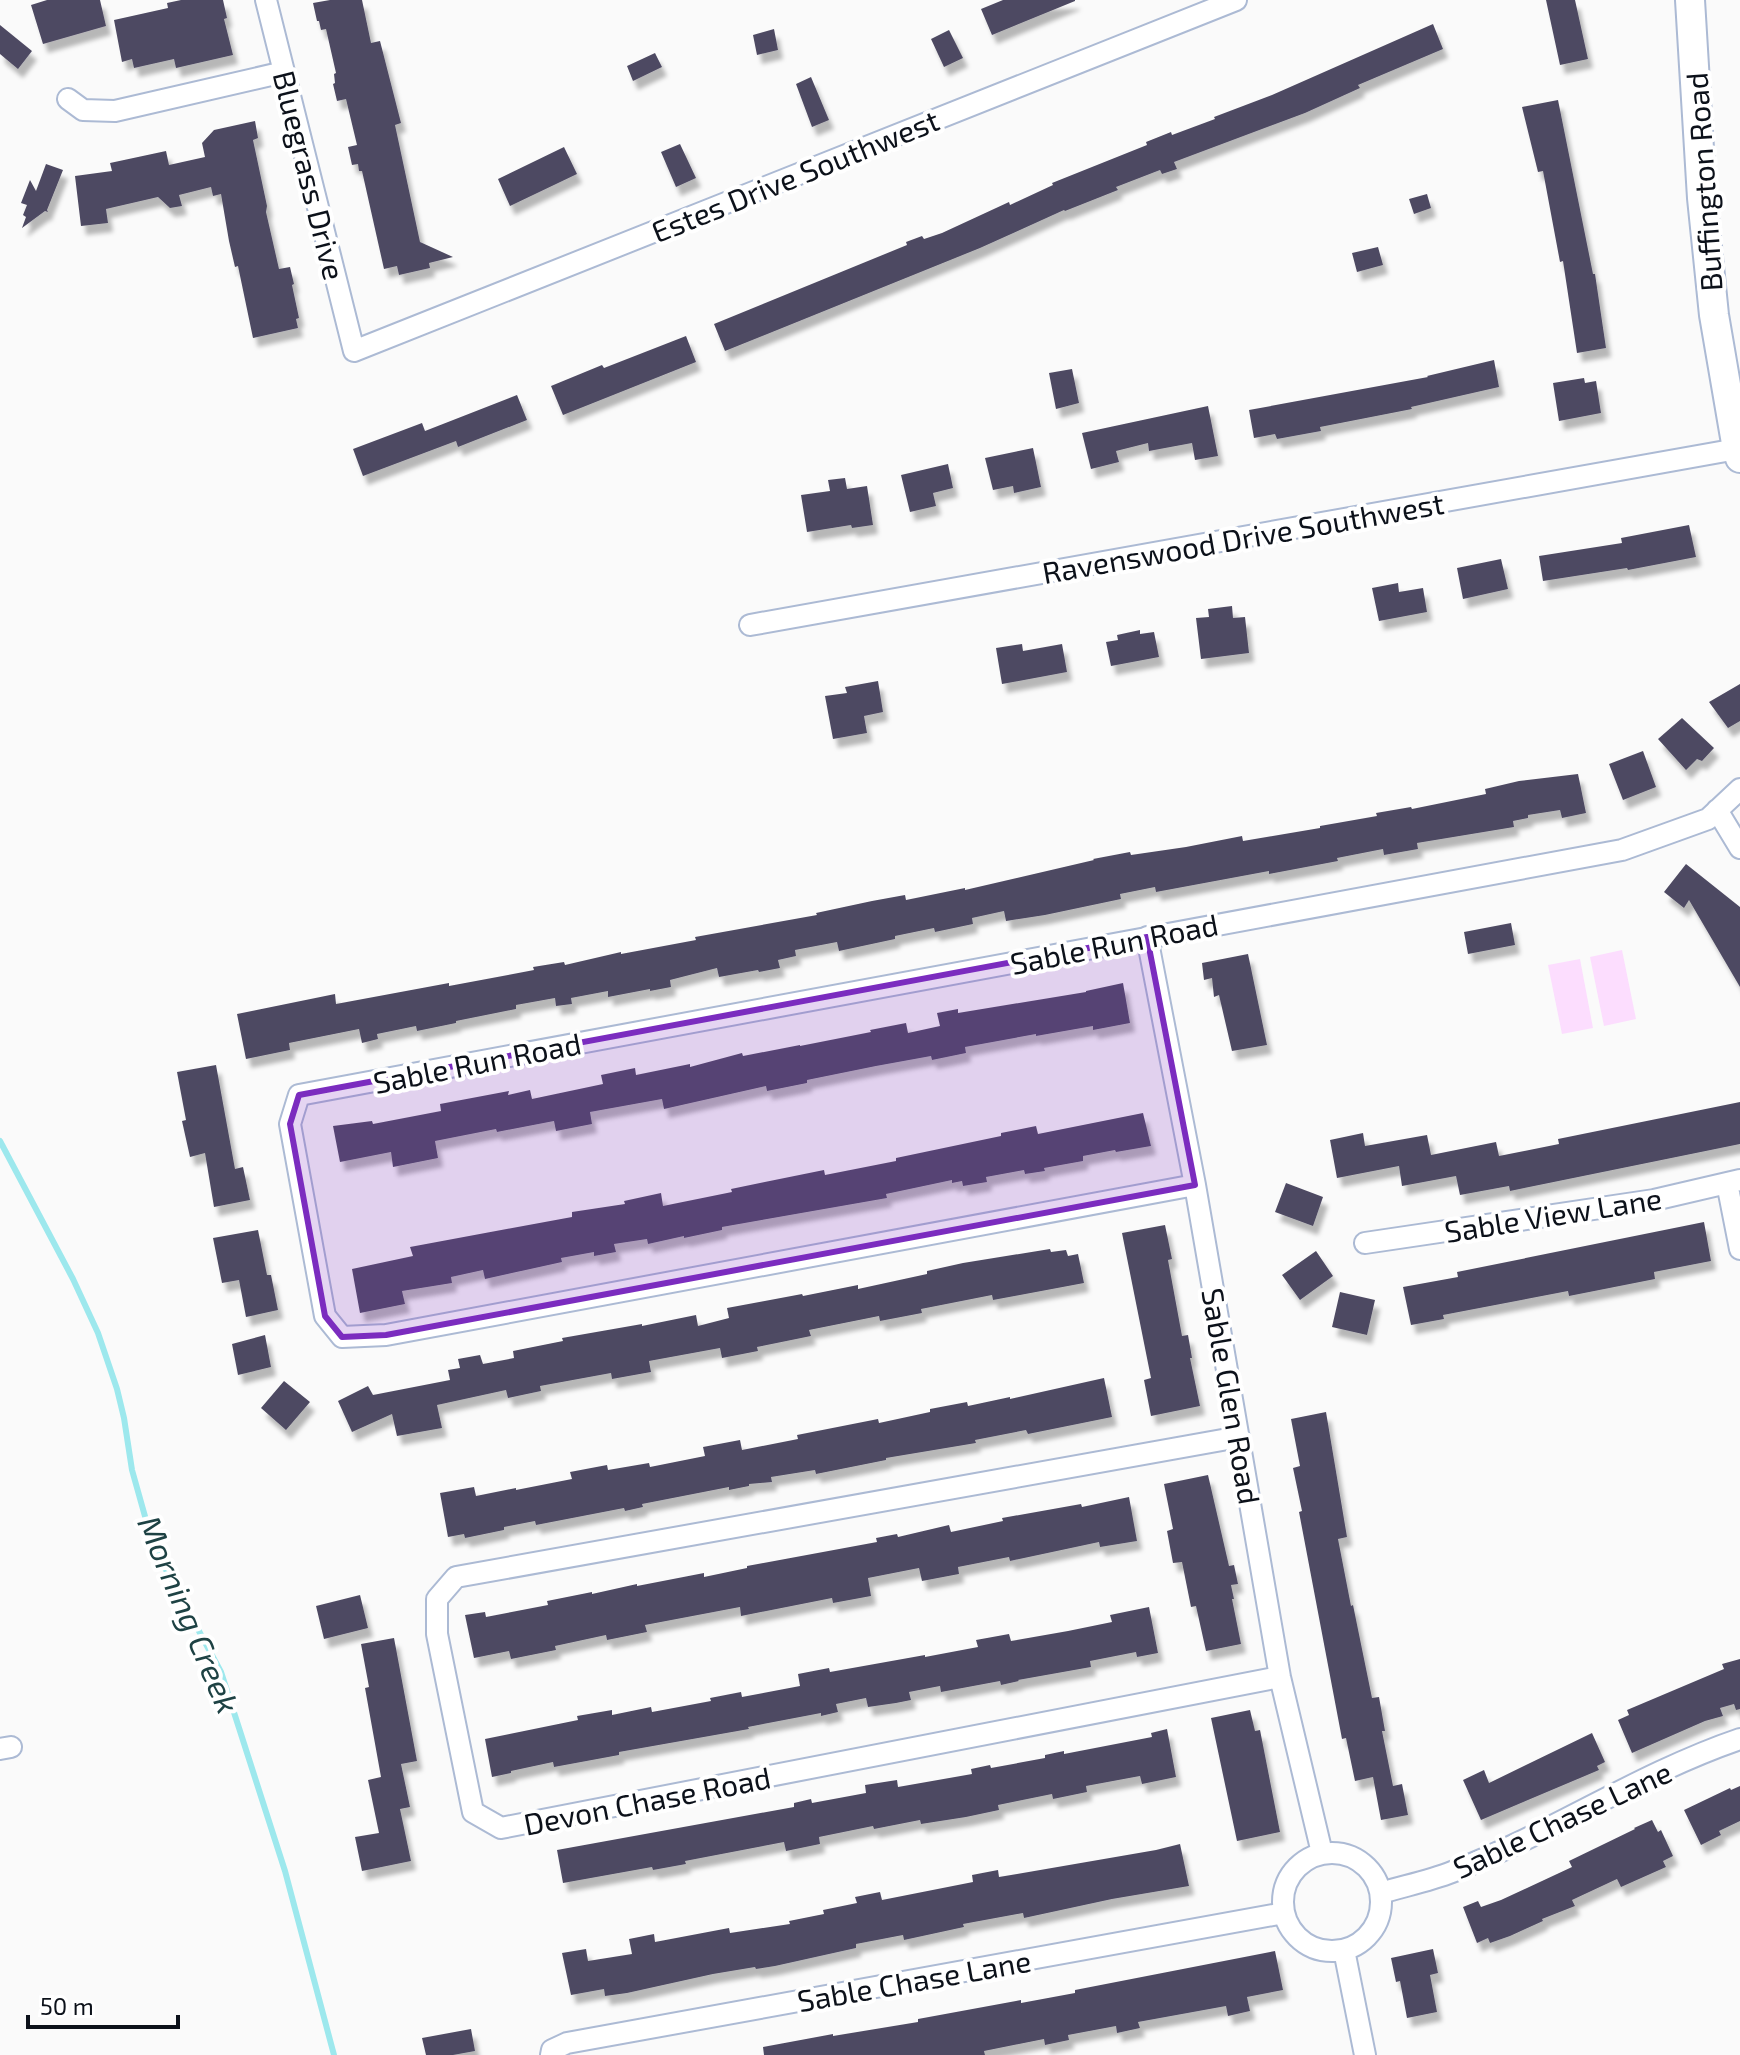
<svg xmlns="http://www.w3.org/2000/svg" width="1740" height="2055" font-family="'Exo 2',sans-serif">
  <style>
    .pitch { fill: #fcddfe }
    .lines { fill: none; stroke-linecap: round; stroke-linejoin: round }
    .stream { stroke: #9de8ed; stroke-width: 6 }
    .building { fill: #4e4a62; filter: url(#shadow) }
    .street-casing { stroke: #acbad4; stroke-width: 24 }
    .secondary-casing { stroke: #acbad4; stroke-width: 32 }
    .street { stroke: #fff; stroke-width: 20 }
    .secondary { stroke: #fff; stroke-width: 28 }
    .marked { fill: #7b2cbf; fill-opacity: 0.2; stroke: #7b2cbf; stroke-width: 6; stroke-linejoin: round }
    .labels { text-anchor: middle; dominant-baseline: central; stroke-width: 8; stroke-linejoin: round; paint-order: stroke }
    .street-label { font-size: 30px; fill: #0c111a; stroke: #fff }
    .water-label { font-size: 32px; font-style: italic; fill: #1e4244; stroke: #fff }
  </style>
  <defs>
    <filter id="shadow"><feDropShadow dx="5" dy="9" stdDeviation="2" flood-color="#0004"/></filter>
  </defs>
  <rect width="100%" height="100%" fill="#fafafa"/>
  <path class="pitch" d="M1622 950 1636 1019 1604 1026 1590 957Z
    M1580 959 1593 1028 1562 1034 1548 965Z"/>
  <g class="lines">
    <path class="stream" d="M0 1141 73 1279 98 1333 117 1389 124 1418 132 1470 148 1527 158 1555 221 1672 285 1871 334 2055"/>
  </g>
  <path class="building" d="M47 0H100L106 26 43 44 31 5Z
    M181 0H223L227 18 224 19 233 55 176 68 174 59 134 68 132 59 122 62 114 20 168 8 167 3Z
    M330 0H362L371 43 380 41 401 123 395 125 420 242 453 257 429 263 430 268 399 275 397 266 384 269 362 171H359L358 164 352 165 348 147 357 145 346 99 337 101 333 84 335 83 334 74 336 73 326 29 321 30 319 21H317L313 3Z
    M1003 0H1075V1L992 35 981 9Z
    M1546 0H1575L1588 59 1560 65Z
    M1433 24 1443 49 1358 85 1360 88 1305 113 1174 162 1177 169 1162 174 1160 170 1116 187 1118 190 1065 211 1064 210 980 248 725 351 714 324 907 245 906 242 922 236 924 239 942 233 1009 202 1010 205 1053 185 1052 183 1147 145 1146 142 1171 132 1172 135 1215 119 1214 117 1272 95Z
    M0 25 32 51 18 69 0 54Z
    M774 29 778 50 757 55 753 35Z
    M949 30 963 58 944 67 931 39Z
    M655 53 662 67 633 81 627 66Z
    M811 77 829 120 812 127 796 84Z
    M1558 100 1593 274H1595L1606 348 1577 353 1563 261 1560 262 1543 171 1538 172 1522 107Z
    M255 121 258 138 253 140 267 206 266 212 279 269 290 267 294 284 292 285 299 318 296 319 298 328 253 338 238 266 235 267 229 241 221 194 213 196 211 187 179 195 182 206 170 208 158 197 106 209 108 223 81 226 75 176 112 171 110 163 166 151 169 165 205 157 202 143 214 130Z
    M680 144 696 178 676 187 661 152Z
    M564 147 577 174 510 206 498 179Z
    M46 164 63 170 47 210 48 212 45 211 22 228 26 217 23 215 27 205 21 203 30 180 36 191Z
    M1427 194 1431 208 1414 214 1409 199Z
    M1378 247 1383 265 1357 272 1352 253Z
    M686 336 696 362 563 415 551 386 602 365 604 368Z
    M1494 360 1499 387 1411 407 1412 409 1320 427 1321 431 1277 439 1275 434 1254 438 1249 410 1428 377 1427 376Z
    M1072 369 1079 403 1056 409 1049 373Z
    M1584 378 1585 383 1596 381 1601 413 1559 421 1553 383Z
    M517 395 527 420 458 447 456 441 363 476 353 449 422 423 425 431Z
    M1208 406 1218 456 1195 460 1192 443 1149 451 1148 443 1116 451 1119 462 1091 469 1082 433Z
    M1033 448 1041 487 1014 493 1013 486 993 490 985 458Z
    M948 464 953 488 933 493 936 506 910 512 901 475Z
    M845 478 847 489 867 486 873 525 852 528 851 525 807 532 801 495 830 491 828 480Z
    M1689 525 1696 557 1628 570 1627 568 1543 581 1539 556 1622 543 1621 538Z
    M1501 559 1508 589 1463 599 1457 568Z
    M1398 583 1399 592 1423 588 1427 612 1379 621 1372 588Z
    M1232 606 1233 618 1245 617 1249 653 1201 659 1196 618 1209 617 1208 609Z
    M1140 630V634L1154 632 1159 657 1111 666 1106 642 1118 640 1117 635Z
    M1022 644 1023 651 1062 644 1067 672 1002 684 996 648Z
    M878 681 883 712 864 716 867 733 833 739 825 696 847 693 845 687Z
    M1740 684V721L1728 728 1709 702Z
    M1682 718 1714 748 1702 761 1697 759 1686 770 1658 739Z
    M1643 751 1656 787 1623 800 1609 764Z
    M1578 774 1586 813 1562 818 1560 810 1528 815V818L1513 821 1514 827 1417 843 1418 849 1384 855 1383 849 1337 858 1338 861 1269 874V871L1156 892 1155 887 1120 894 1121 899 1045 915 1006 921 1004 911 972 918 973 924 935 932 934 928 895 936V939L839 951 837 942 795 950 796 956 778 960 780 968 759 972 758 970 719 977 717 968 670 980 671 987 650 991V989L608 997V991L571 998 572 1004 556 1006 555 998 516 1005V1009L456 1021V1023L417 1031 416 1026 377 1034 378 1039 362 1043 359 1029 289 1043 290 1050 246 1059 237 1014 335 994 336 1004 449 983V986L534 970 533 967 564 962 565 965 621 952V954L696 940 695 937 817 915 816 913 872 901 905 895 906 900 965 888V890L1094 860 1093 859 1130 852 1131 855 1186 847 1242 836 1243 841 1320 828V826L1377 816 1376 813 1411 807 1412 809 1486 794 1485 789 1519 781Z
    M1686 864 1740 907V987L1689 900 1684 908 1664 892Z
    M1511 923 1515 945 1468 954 1464 932Z
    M1248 954 1267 1045 1232 1051 1219 995 1214 997 1212 978 1204 980 1202 963Z
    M1123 983 1130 1023 1093 1030V1026L1036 1036V1034L965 1047 966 1053 932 1060 931 1056 876 1066 807 1080V1083L767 1091 766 1086 664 1109 662 1099 590 1112 592 1124 556 1131 554 1121 497 1132 496 1129 435 1141 438 1158 393 1167 391 1152 340 1162 333 1126 372 1121 373 1124 441 1111 440 1104 509 1091 508 1095 530 1090 532 1099 603 1084 601 1075 635 1068 636 1075 690 1064V1067L742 1053 743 1056 800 1045V1046L871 1032 870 1030 906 1023 908 1033 940 1026 937 1013 958 1009V1013L1086 992V991Z
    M216 1065 235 1169 243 1167 250 1200 214 1207 205 1153 190 1157 182 1121 186 1120 177 1072Z
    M1740 1102V1144L1510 1191 1509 1186 1460 1195 1456 1176 1402 1186 1399 1166 1337 1178 1330 1140 1363 1133 1365 1146 1427 1135 1431 1155 1496 1142 1499 1156 1559 1144 1558 1139Z
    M1143 1113 1151 1146 1116 1152 1115 1150 1083 1156V1161L1044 1168 1045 1171 1025 1174 1024 1170 986 1177 987 1182 963 1186 962 1181 952 1183V1180L886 1194 887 1198 722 1227V1230L684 1238V1236L648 1244 647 1239 614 1244 616 1252 594 1256V1252L561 1258 562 1262 485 1279 483 1270 451 1277 452 1283 402 1291 405 1304 360 1313 352 1269 413 1256 410 1247 572 1217V1212L625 1204 624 1201 661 1193 663 1206 732 1192 731 1189 824 1170 825 1175 896 1161V1158L1001 1136V1133L1036 1126 1038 1134Z
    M1286 1183 1323 1197 1313 1226 1275 1212Z
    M1704 1222 1711 1261 1654 1272 1655 1279 1569 1296 1568 1291 1443 1315 1444 1319 1411 1325 1403 1287 1458 1277 1457 1272Z
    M1165 1225 1172 1259 1168 1260 1182 1336 1188 1335 1192 1358H1190L1200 1406 1151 1416 1144 1380 1151 1378 1122 1233Z
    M258 1230 267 1275H271L278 1310 246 1317 239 1280 222 1283 213 1238Z
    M1050 1249 1051 1252 1066 1250 1068 1256 1078 1254 1084 1283 993 1300 992 1295 921 1309 922 1313 880 1321 879 1316 809 1330 811 1336 757 1347 758 1351 722 1358 720 1348 649 1361 651 1372 612 1379 611 1373 540 1386 541 1391 508 1398 506 1390 437 1405 442 1428 397 1436 392 1414 352 1432 338 1401 368 1386 373 1395 450 1380 448 1370 460 1368 458 1359 480 1355 483 1364 514 1358 513 1351 563 1341 562 1338 642 1324V1326L696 1315 698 1326 729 1318 727 1308 802 1294 803 1296 858 1285V1289L927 1274V1271L963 1263Z
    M1316 1251 1333 1276 1300 1300 1282 1275Z
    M1340 1292 1375 1300 1367 1335 1332 1327Z
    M265 1335 271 1367 238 1375 232 1344Z
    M1104 1378 1112 1417 1028 1434 1026 1430 975 1440 976 1443 886 1458V1460L816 1474 815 1470 771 1477 772 1482 749 1484V1486L729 1490V1487L642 1504 643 1507 625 1511 624 1508 536 1525 535 1521 504 1527V1530L465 1538 464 1534 448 1537 440 1493 474 1487 476 1496 516 1488V1490L572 1479 570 1472 607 1465 608 1470 649 1463 650 1467 705 1456 703 1447 740 1440 742 1450 798 1439 797 1435 878 1419 879 1423 930 1412V1409L967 1402 968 1406 1010 1397V1399Z
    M284 1381 310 1402 286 1430 261 1408Z
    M1326 1412 1347 1537 1338 1539 1351 1606 1353 1605 1372 1698 1379 1697 1385 1731H1382L1393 1786 1402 1784 1408 1815 1381 1820 1373 1777 1355 1781 1346 1738 1342 1739 1299 1512 1302 1511 1293 1468 1300 1466 1291 1419Z
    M1208 1475 1229 1566 1234 1565 1238 1584 1231 1585 1234 1599H1232L1241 1644 1206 1651 1196 1606 1191 1607 1182 1562 1173 1563 1167 1531 1173 1529 1164 1484Z
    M1129 1497 1137 1541 1100 1547 1099 1542 1010 1561 1009 1557 958 1567 959 1574 922 1581 919 1568 868 1578 871 1596 833 1603 832 1598 741 1616 740 1607 645 1625 647 1632 607 1640 606 1635 555 1646 556 1650 511 1659 509 1651 474 1658 465 1615 485 1612 486 1617 548 1605 547 1601 592 1592V1594L637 1584V1586L704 1573V1577L747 1568V1566L877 1542 876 1538 897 1534 898 1537 949 1525 951 1532 1003 1521 1002 1518 1081 1504 1082 1507Z
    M360 1595 368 1628 324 1639 316 1606Z
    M1149 1607 1158 1653 1137 1657 1136 1652 1090 1661 1091 1667 1018 1680 1019 1681 1001 1685 1000 1681 941 1692 940 1686 909 1692 911 1700 896 1703 868 1707 866 1698 836 1704 838 1712 821 1716V1713L748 1727 749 1729 619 1752V1755L554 1767 553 1762 511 1771V1773L492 1777 485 1739 578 1720 577 1716 612 1710V1715L651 1707 652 1712 711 1701 710 1698 741 1692 742 1697 800 1686 798 1674 829 1668 830 1672 925 1655V1657L978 1647 976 1640 1009 1634 1011 1641 1068 1631 1112 1622 1110 1615Z
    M394 1638 417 1761 401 1764 410 1807 400 1809 411 1861 362 1871 355 1837 379 1833 368 1780 381 1777 365 1688 369 1687 361 1644Z
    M1740 1659V1709L1736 1710 1734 1704 1720 1708 1723 1716 1705 1721 1632 1753 1618 1720 1629 1715 1627 1710 1724 1669 1722 1664Z
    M1250 1710 1255 1731 1260 1730 1280 1832 1237 1841 1211 1718Z
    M1167 1729 1176 1777 1142 1784 1140 1776 1086 1786 1087 1792 1053 1799 1052 1794 998 1805 999 1810 966 1817 921 1824 920 1820 874 1829 873 1826 819 1837 820 1844 786 1851 784 1842 685 1861 686 1864 653 1870 652 1867 563 1883 557 1850 794 1807V1803L811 1799 812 1803 866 1793 865 1785 897 1780 898 1787 972 1774 971 1769 990 1765 991 1768 1045 1758V1755L1064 1751V1754L1152 1737 1151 1733Z
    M1592 1733 1605 1762 1597 1766 1599 1770 1481 1820 1463 1780 1484 1770 1489 1783Z
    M1740 1786V1821L1719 1831 1721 1835 1701 1845 1684 1810 1730 1788 1731 1790Z
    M1652 1820 1658 1832 1661 1830 1673 1856 1663 1861 1666 1867 1621 1887 1617 1879 1572 1900 1575 1906 1542 1919 1543 1921 1510 1936 1490 1943 1488 1938 1477 1943 1463 1907 1478 1901 1481 1907 1501 1900 1572 1867 1569 1861 1635 1829 1634 1828Z
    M1180 1844 1189 1886 1112 1899 1024 1918 1023 1913 963 1924 964 1927 904 1940 903 1935 856 1944V1948L775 1966 756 1969 755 1967 713 1974 627 1993 605 1996 604 1989 571 1995 562 1953 586 1949 588 1961 632 1954 629 1939 654 1934 655 1942 729 1928 730 1933 790 1924 789 1921 824 1914 823 1910 857 1903 855 1897 880 1892 882 1900 973 1882 972 1875 998 1870 999 1877 1156 1850Z
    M1433 1949 1438 1973 1430 1975 1437 2012 1407 2018 1400 1981 1396 1982 1391 1958Z
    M1275 1951 1283 1990 1247 1997 1250 2011 1228 2016 1226 2006 1138 2022 1140 2028 1117 2033 1116 2026 1068 2035 1069 2040 1045 2045 1044 2039 984 2051 985 2055H764L763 2047 833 2034V2036L918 2022V2019L1021 2000V2003L1075 1993V1990Z
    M471 2029 475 2051 453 2055H426L422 2038Z"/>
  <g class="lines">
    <defs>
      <path id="street" d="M266 0 354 351 1236 0
        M68 99 83 110 115 111 284 72
        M750 625 1737 449
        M1717 810 1740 848
        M1147 937 1195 1185 1280 1677 1322 1853
        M1727 1183 1740 1249
        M1195 1185 386 1335 342 1337 325 1316 290 1124 299 1095 1622 850 1708 819 1740 789
        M1365 1243 1654 1200 1740 1180
        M1239 1437 456 1577 437 1599V1634L473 1812 501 1828 1280 1677
        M0 1749 11 1747
        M1283 1902a49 49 0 1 1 98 0a49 49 0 1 1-98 0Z
        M1381 1893C1404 1886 1429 1881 1452 1872 1550 1834 1640 1773 1740 1739
        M1344 1950 1365 2055
        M551 2055 552 2050 567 2043 1284 1913"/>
      <path id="secondary" d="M1690 0 1702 198 1714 315 1737 449 1740 458"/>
    </defs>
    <use href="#street" class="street-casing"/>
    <use href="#secondary" class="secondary-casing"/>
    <use href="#street" class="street"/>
    <use href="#secondary" class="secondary"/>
  </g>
  <path class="marked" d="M1147 937 1195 1185 386 1335 342 1337 325 1316 290 1124 299 1095Z"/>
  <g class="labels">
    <g class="street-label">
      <text transform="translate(310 175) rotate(76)">Bluegrass Drive</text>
      <text transform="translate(795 175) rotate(-22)">Estes Drive Southwest</text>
      <text transform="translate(1703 182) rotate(-94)">Buffington Road</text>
      <text transform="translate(1243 537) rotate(-10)">Ravenswood Drive Southwest</text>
      <text transform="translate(1114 943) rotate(-11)">Sable Run Road</text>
      <text transform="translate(477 1062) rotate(-11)">Sable Run Road</text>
      <text transform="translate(1553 1214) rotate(-9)">Sable View Lane</text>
      <text transform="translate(1232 1396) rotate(80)">Sable Glen Road</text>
      <text transform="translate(647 1800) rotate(-11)">Devon Chase Road</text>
      <text transform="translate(1562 1819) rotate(-25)">Sable Chase Lane</text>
      <text transform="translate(914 1980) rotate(-10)">Sable Chase Lane</text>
    </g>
    <g class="water-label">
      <text transform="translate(190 1614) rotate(67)">Morning Creek</text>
    </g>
  </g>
  <path d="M28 2015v12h150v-12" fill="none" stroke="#0c111a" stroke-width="4"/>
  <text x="40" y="2015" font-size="24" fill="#0c111a" stroke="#ffffff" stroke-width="6" paint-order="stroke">50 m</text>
</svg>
